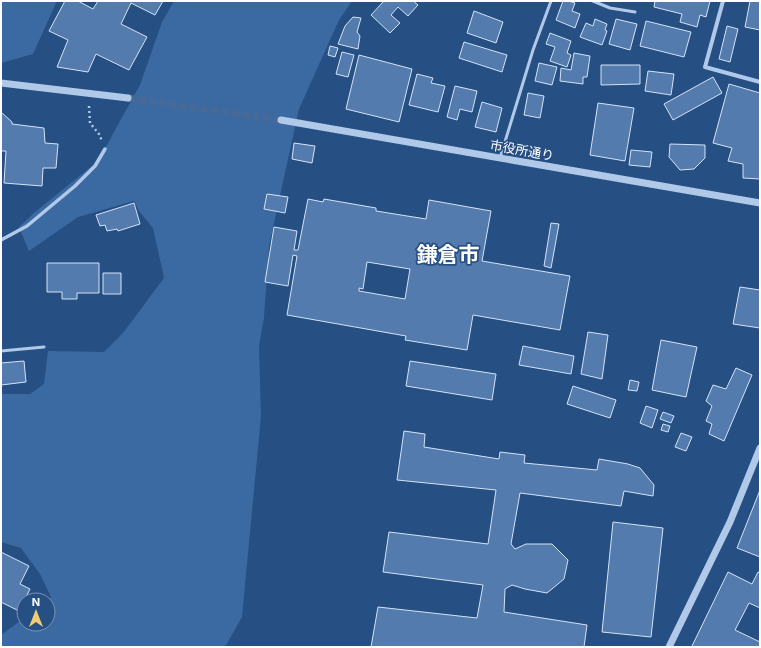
<svg xmlns="http://www.w3.org/2000/svg" width="761" height="648" font-family="Inter,'Noto Sans JP',sans-serif">
  <style>
    .green { fill: #3b69a1 }
    .building { fill: #537bae; stroke: #d4e3f6; fill-rule: evenodd }
    .lines { fill: none; stroke-linecap: round; stroke-linejoin: round }
    .tertiary-tunnel { stroke: #476996; stroke-width: 7; stroke-dasharray: 7 3.5; stroke-linecap: butt }
    .path { stroke: #b0c9e8; stroke-width: 2.5; stroke-dasharray: 2 3; stroke-linecap: butt }
    .service { stroke: #b0c9e8; stroke-width: 3 }
    .pedestrian { stroke: #b0c9e8; stroke-width: 3.5 }
    .minor { stroke: #b0c9e8; stroke-width: 4 }
    .tertiary { stroke: #b0c9e8; stroke-width: 7 }
    .labels { text-anchor: middle; dominant-baseline: central; stroke-width: 3.5; stroke-linejoin: round; paint-order: stroke }
    .street-label { font-size: 13px; fill: #fff; stroke: #264f84 }
    .town-label { font-size: 21px; font-weight: bold; fill: #fff; stroke: #264f84 }
  </style>
  <rect width="100%" height="100%" fill="#264f84"/>
  <path class="green" d="M1 1H57L33 54 1 63Z
    M174 1H352L339 20 299 109 269 246 264 318 259 346 261 416 242 617 225 647H1V635L24 618V624H48V600H47L51 597 40 574 21 548 1 542V394H30L44 384 48 351 104 352 123 333 164 278 153 228 139 211 134 201 78 217 29 251 19 227 34 213 98 161 140 85 162 22Z"/>
  <path class="building" d="M65 1H78L93 9 98 1H163L155 15 131 3 121 24 147 37 129 70 96 54 88 72 57 67 68 40 49 31Z
    M384 1H413L418 5 408 16 398 7 391 15 400 23 390 33 371 15Z
    M563 1H568L575 3 572 11 580 14 575 28 556 20Z
    M655 1H710L706 17 700 15 697 27 680 22 682 14 654 7Z
    M750 1H760V30L745 27Z
    M474 11 503 22 496 43 467 33Z
    M353 17 361 18 357 32 360 36 358 49 338 44 345 26Z
    M595 19 607 24 605 30 607 31 602 45 580 37 586 23 593 26Z
    M616 19 637 24 630 50 609 44Z
    M646 21 691 32 684 57 640 46Z
    M727 26 738 29 730 62 719 59Z
    M550 33 571 41 567 53 571 55 567 67 550 61 555 47 546 44Z
    M464 42 507 55 502 72 459 58Z
    M330 46 338 48 335 57 328 55Z
    M342 52 354 55 348 77 336 74Z
    M574 53 590 56 587 77H583V84L560 81 561 68 571 70Z
    M359 55 412 69 399 122 346 109Z
    M539 63 557 67 552 85 535 81Z
    M601 65H640V84L601 85Z
    M648 71 674 74 671 95 645 91Z
    M417 74 433 78 431 83 445 86 438 112 409 105Z
    M713 77 722 93 673 120 664 104Z
    M729 84 760 93V179L743 178V164L728 161 732 148 713 143Z
    M455 86 477 91 472 112 460 109 457 120 447 117Z
    M528 93 544 96 540 118 524 115Z
    M482 102 502 108 496 132 475 127Z
    M598 103 634 108 625 161 590 155Z
    M1 112 12 122V124L44 128 45 143 58 144 56 168H43L42 186 4 183 6 151H1Z
    M294 143 315 146 312 163 292 159Z
    M670 144 705 145V158L694 169 680 170 669 157Z
    M631 150 652 152 650 167 629 165Z
    M267 194 288 197 285 213 264 209Z
    M308 199 323 202 324 199 376 208V211L426 219 429 200 491 211 482 261 570 276 560 330 473 315 467 350 405 340 406 336 287 315 297 256 293 255 288 286 265 282 274 227 297 231 294 250H298ZM367 262 410 269 405 299 359 291V288L363 289Z
    M134 203 140 224 118 231 117 229 107 231 105 225 100 226 96 215Z
    M551 223 559 224 551 268 544 266Z
    M47 263H99V293H77V299H62V292H47Z
    M103 273H121V294H103Z
    M740 287 760 290V328L733 324Z
    M588 332 608 335 602 379 581 374Z
    M661 340 697 347 686 397 652 390Z
    M523 346 574 356 571 374 519 365Z
    M24 361 26 382 1 385V363Z
    M410 361 496 374 492 400 406 386Z
    M736 368 752 375 724 441 709 434 712 424 706 421 712 406 706 401 713 385 726 389Z
    M630 380 639 382 637 391 628 390Z
    M573 386 616 400 610 418 567 404Z
    M646 406 658 410 652 428 640 423Z
    M663 412 674 416 671 423 660 419Z
    M663 424 670 426 668 432 661 430Z
    M404 431 425 434 424 447 499 459 500 452 525 455 524 463 597 470 599 459 628 464 640 468 654 485 653 496 624 491 621 506 520 493 511 544 515 549 526 544H552L568 560 564 579 547 593 525 589 512 585 505 589 504 612 587 625 584 647H371L378 607 477 618 483 585 383 572 389 532 488 544 496 490 397 480Z
    M681 433 692 437 686 451 675 447Z
    M760 490V557L737 548Z
    M613 522 663 528 651 637 602 632Z
    M1 552 29 566 20 584 30 589 19 611 1 602Z
    M728 572 752 584 758 572 760 573V608L749 603 735 630 760 642V647H695L692 646Z"/>
  <g class="lines">
    <path class="tertiary-tunnel" d="M128 98 281 120"/>
    <path class="path" d="M89 106 90 123 99 134 102 141"/>
    <path class="service" d="M593 1 610 8 635 12
      M500 158 533 50 551 1
      M1 351 44 347"/>
    <path class="pedestrian" d="M1 240 27 226 75 186 95 166 105 149"/>
    <path class="minor" d="M723 1 705 67 760 82"/>
    <path class="tertiary" d="M1 83 128 98
      M281 120 760 203
      M669 647 730 522 760 448"/>
  </g>
  <g class="labels">
    <g class="street-label">
      <text transform="translate(522 150) rotate(10)">市役所通り</text>
    </g>
    <g class="town-label">
      <text x="448" y="254">鎌倉市</text>
    </g>
  </g>
  <rect width="761" height="648" fill="none" stroke="#ffffff" stroke-width="4"/>
  <g transform="translate(36 612)"><circle r="19" fill="#264f84" stroke="#7d95b5"/>
  <path d="M0-3L7 15L0 10L-7 15Z" fill="#f0cd75"/>
  <text y="-6" font-size="11" font-weight="bold" text-anchor="middle" fill="#ffffff">N</text>
  </g>
</svg>
